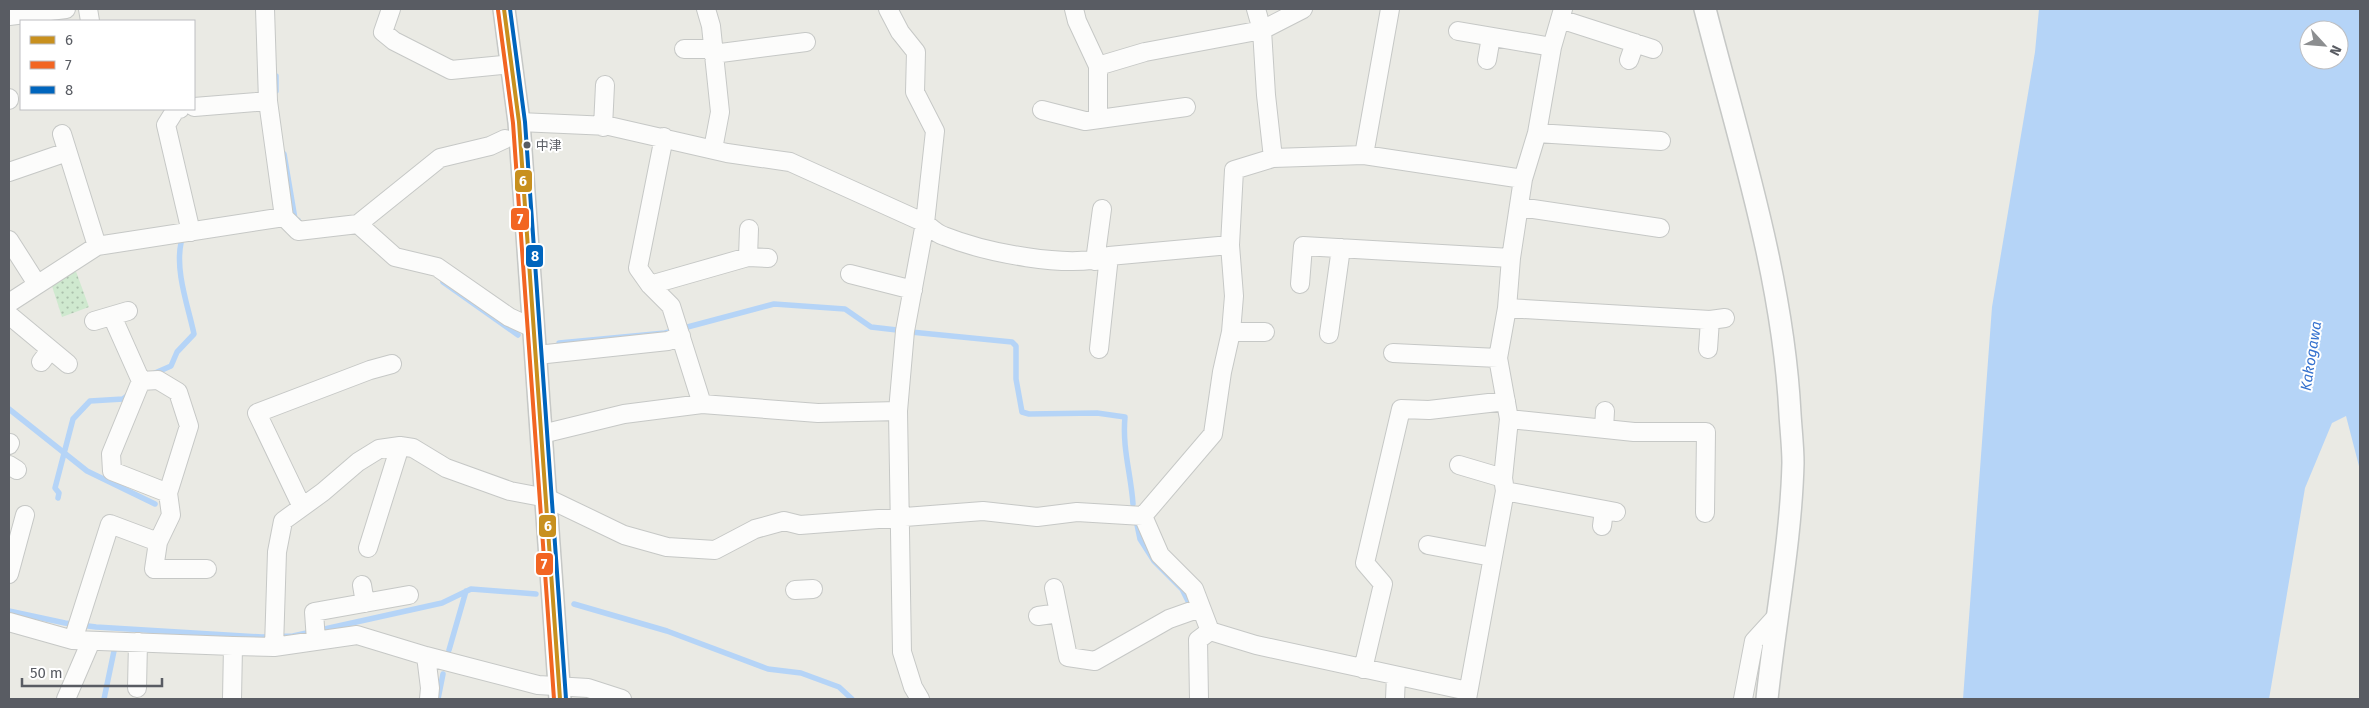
<svg xmlns="http://www.w3.org/2000/svg" width="2369" height="708" font-family="'Fira Sans','Noto Sans JP',sans-serif">
  <style>
    .park { fill: url(#park-dots) }
    .water { fill: #b5d4f7; fill-rule: evenodd }
    .lines { fill: none; stroke-linecap: round; stroke-linejoin: round }
    .stream { stroke: #b5d4f7; stroke-width: 5.5 }
    .minor-casing { stroke: #c6c8c6; stroke-width: 20 }
    .tertiary-casing { stroke: #c6c8c6; stroke-width: 24 }
    .minor { stroke: #fcfcfb; stroke-width: 18 }
    .tertiary { stroke: #fcfcfb; stroke-width: 21 }
    .bus-1-casing { stroke: #fff; stroke-width: 8 }
    .bus-2-casing { stroke: #fff; stroke-width: 8 }
    .bus-3-casing { stroke: #fff; stroke-width: 8 }
    .bus-1 { stroke: #c8901e; stroke-width: 4 }
    .bus-2 { stroke: #f26522; stroke-width: 4 }
    .bus-3 { stroke: #0065bd; stroke-width: 4 }
    .bus-dot { fill: #595c63; stroke: #fff; stroke-width: 2 }
    .labels { text-anchor: middle; dominant-baseline: central; stroke-width: 4; stroke-linejoin: round; paint-order: stroke }
    .bus-label { font-size: 13px; fill: #595c63; stroke: #fff; text-anchor: start }
    .water-label { font-size: 15px; font-style: italic; fill: #3571ce; stroke: #fff }
    .line-badge { stroke: #fff; stroke-width: 2 }
    .badge-label { font-size: 14px; text-anchor: middle; font-weight: bold; fill: #fff }
  </style>
  <defs>
    <pattern id="park-dots" width="8" height="8" patternUnits="userSpaceOnUse" patternTransform="scale(1.25)"><rect width="8" height="8" fill="#cfe9cf"/><path d="M2 2h.1M6 6h.1" fill="none" stroke="#abc0ac" stroke-width="1.8" stroke-linecap="round"/></pattern>
  </defs>
  <rect width="100%" height="100%" fill="#eaeae4"/>
  <path class="park" d="M74 266 89 307 62 317 50 280Z"/>
  <path class="water" d="M2039 9H2360V470L2346 416 2332 423 2305 488 2269 699H1963L1992 307 2035 52ZM2309 30H2339V60H2309Z"/>
  <g class="lines">
    <path class="stream" d="M276 76V91
      M284 154 295 219 298 220
      M443 282 518 335
      M911 332 1012 342 1016 346V379L1022 412 1029 414 1097 413 1125 417C1122 448 1131 474 1133 504
      M559 343 665 333 774 304 845 309 871 327 897 330
      M155 373 171 366 177 352 194 334C188 306 175 271 181 243
      M9 409 87 471 155 504
      M58 498 59 493 55 488 73 419 90 401 123 399 127 396
      M1136 520 1140 539 1154 561 1182 589 1191 607
      M574 604 667 631 768 669 801 673 839 687 852 699
      M9 611 65 623 96 627 262 637 293 636 442 603 471 589 536 594
      M449 650 466 591
      M104 699 114 651
      M438 699 443 674"/>
    <defs>
      <path id="minor" d="M88 9 90 21
        M265 9 268 101 284 217
        M391 9 383 32 394 41 451 70 512 64
        M706 9 711 26 720 112 713 149
        M888 9 900 32 916 52 915 92 935 131 925 223 905 331 898 411 902 652 913 687 920 699
        M1074 9 1077 21 1098 66V119
        M1256 9 1262 30 1266 95 1273 158 1364 155 1523 179 1511 258 1507 308 1498 358 1509 419 1503 478 1505 491 1467 699
        M9 16 66 9
        M1560 19 1653 49
        M1458 31 1552 47
        M684 49H712
        M713 54 806 42
        M1487 60 1491 37
        M1629 60 1635 43
        M1098 66 1145 52 1262 30 1303 9
        M9 98V100
        M194 107 268 101
        M180 109H176L166 125 191 232
        M1042 110 1085 121 1186 107
        M519 122 609 126 727 153 790 162 925 223C931 228 937 234 944 236 984 252 1070 270 1109 256L1230 245 1234 296 1231 332 1222 372 1213 434 1143 516
        M603 127 605 85
        M1537 133 1661 141
        M62 134 97 246
        M664 137 638 268 650 285 671 306 702 404 818 413 898 411
        M1364 155 1390 9
        M9 172 67 152
        M1523 179 1537 133 1552 47 1563 9
        M1520 207 1660 228
        M358 224 440 158 490 146 505 139
        M9 240 37 284
        M1230 245 1234 170 1273 158
        M748 257 749 229
        M1095 261 1102 209
        M850 274 913 290
        M1300 284 1303 246 1511 258
        M650 285 748 257 768 258
        M9 303 97 246 284 217 298 231 358 224 395 257 437 267 509 317 535 329
        M1507 308 1710 320 1708 349
        M9 315 68 364
        M112 316 141 381 158 380 178 392 189 426 168 493 171 515 158 542 154 569H207
        M1710 320 1725 318
        M94 321 128 311
        M1231 332H1265
        M1329 334 1341 248
        M1099 349 1109 256
        M1393 353 1498 358
        M537 355 668 341 681 336
        M41 362 50 350
        M141 381 111 454 112 471 168 493
        M1509 419 1634 432H1706L1705 513
        M1604 429 1605 411
        M542 434 624 414 702 404
        M9 445 10 443
        M9 465 17 470
        M1459 465 1503 478
        M1505 491 1616 512
        M302 507 257 413 370 370 392 364
        M1143 516 1160 555 1194 589 1210 631 1256 645 1468 691
        M1602 526 1604 510
        M1428 545 1492 557
        M368 548 400 446
        M9 574 25 515
        M362 585 365 603
        M1054 588 1068 657 1095 661 1169 619 1200 608
        M795 590 813 589
        M1038 616 1059 613
        M9 622 73 640 233 646 274 647 357 635 426 656 538 685 588 688 622 699
        M73 640 110 524 158 542
        M316 641 314 612 409 595
        M274 647 277 552 283 521 323 492 358 462 379 449 400 446 413 448 446 468 510 491 547 498 624 535 667 547 715 550 755 529 784 521 800 525 983 511 1037 517 1077 512 1143 516
        M426 656 430 688 429 699
        M1363 669 1383 584 1365 563 1401 409 1429 410 1506 401
        M137 688 138 642
        M66 699 91 641
        M232 699 233 646
        M1199 699 1198 640 1210 631
        M1395 699 1396 676
        M1743 699 1754 641 1775 618"/>
      <path id="tertiary" d="M504 9 519 122 560 699
        M1705 9C1739 142 1783 276 1790 414 1791 430 1793 447 1793 463 1791 542 1775 621 1767 699"/>
    </defs>
    <use href="#minor" class="minor-casing"/>
    <use href="#tertiary" class="tertiary-casing"/>
    <use href="#minor" class="minor"/>
    <use href="#tertiary" class="tertiary"/>
    <defs>
      <path id="bus-1" d="M504 9 519 122 560 699"/>
      <path id="bus-2" d="M498 10 513 123 554 699"/>
      <path id="bus-3" d="M510 9 525 122 566 699"/>
    </defs>
    <use href="#bus-1" class="bus-1-casing"/>
    <use href="#bus-2" class="bus-2-casing"/>
    <use href="#bus-3" class="bus-3-casing"/>
    <use href="#bus-1" class="bus-1"/>
    <use href="#bus-2" class="bus-2"/>
    <use href="#bus-3" class="bus-3"/>
  </g>
  <circle class="bus-dot" cx="527" cy="145" r="4.5"/>
  <g class="labels">
    <g class="bus-label">
      <text x="536" y="145">中津</text>
    </g>
    <g class="water-label">
      <text transform="translate(2311 356) rotate(-81)">Kakogawa</text>
    </g>
  </g>
  <g class="line-badge">
    <rect x="514" y="169" width="19" height="24" rx="5" fill="#c8901e"/>
    <rect x="510" y="207" width="20" height="24" rx="5" fill="#f26522"/>
    <rect x="525" y="244" width="19" height="24" rx="5" fill="#0065bd"/>
    <rect x="538" y="514" width="19" height="24" rx="5" fill="#c8901e"/>
    <rect x="535" y="552" width="19" height="24" rx="5" fill="#f26522"/>
  </g>
  <g class="badge-label">
    <text x="523" y="186">6</text>
    <text x="520" y="224">7</text>
    <text x="535" y="261">8</text>
    <text x="548" y="531">6</text>
    <text x="544" y="569">7</text>
  </g>
  <rect width="2369" height="708" fill="none" stroke="#595c63" stroke-width="20"/>
  <rect x="20" y="20" width="175" height="90" fill="#ffffff" stroke="#bdbec1"/>
  <rect x="30" y="36" width="25" height="8" fill="#c8901e" stroke="#bdbec1"/>
  <text x="65" y="45" font-size="15" fill="#595c63">6</text>
  <rect x="30" y="61" width="25" height="8" fill="#f26522" stroke="#bdbec1"/>
  <text x="65" y="70" font-size="15" fill="#595c63">7</text>
  <rect x="30" y="86" width="25" height="8" fill="#0065bd" stroke="#bdbec1"/>
  <text x="65" y="95" font-size="15" fill="#595c63">8</text>
  <g transform="translate(2324 45) rotate(116)"><circle r="24" fill="#ffffff" stroke="#bdbec1"/>
  <path d="M0-4L9 19L0 12L-9 19Z" fill="#8c8e90"/>
  <text y="-8" font-size="14" font-weight="bold" text-anchor="middle" fill="#595c63">N</text>
  </g>
  <path d="M22 678v8h140v-8" fill="none" stroke="#595c63" stroke-width="2.5"/>
  <text x="30" y="678" font-size="15" fill="#595c63" stroke="#ffffff" stroke-width="4" paint-order="stroke">50 m</text>
</svg>
